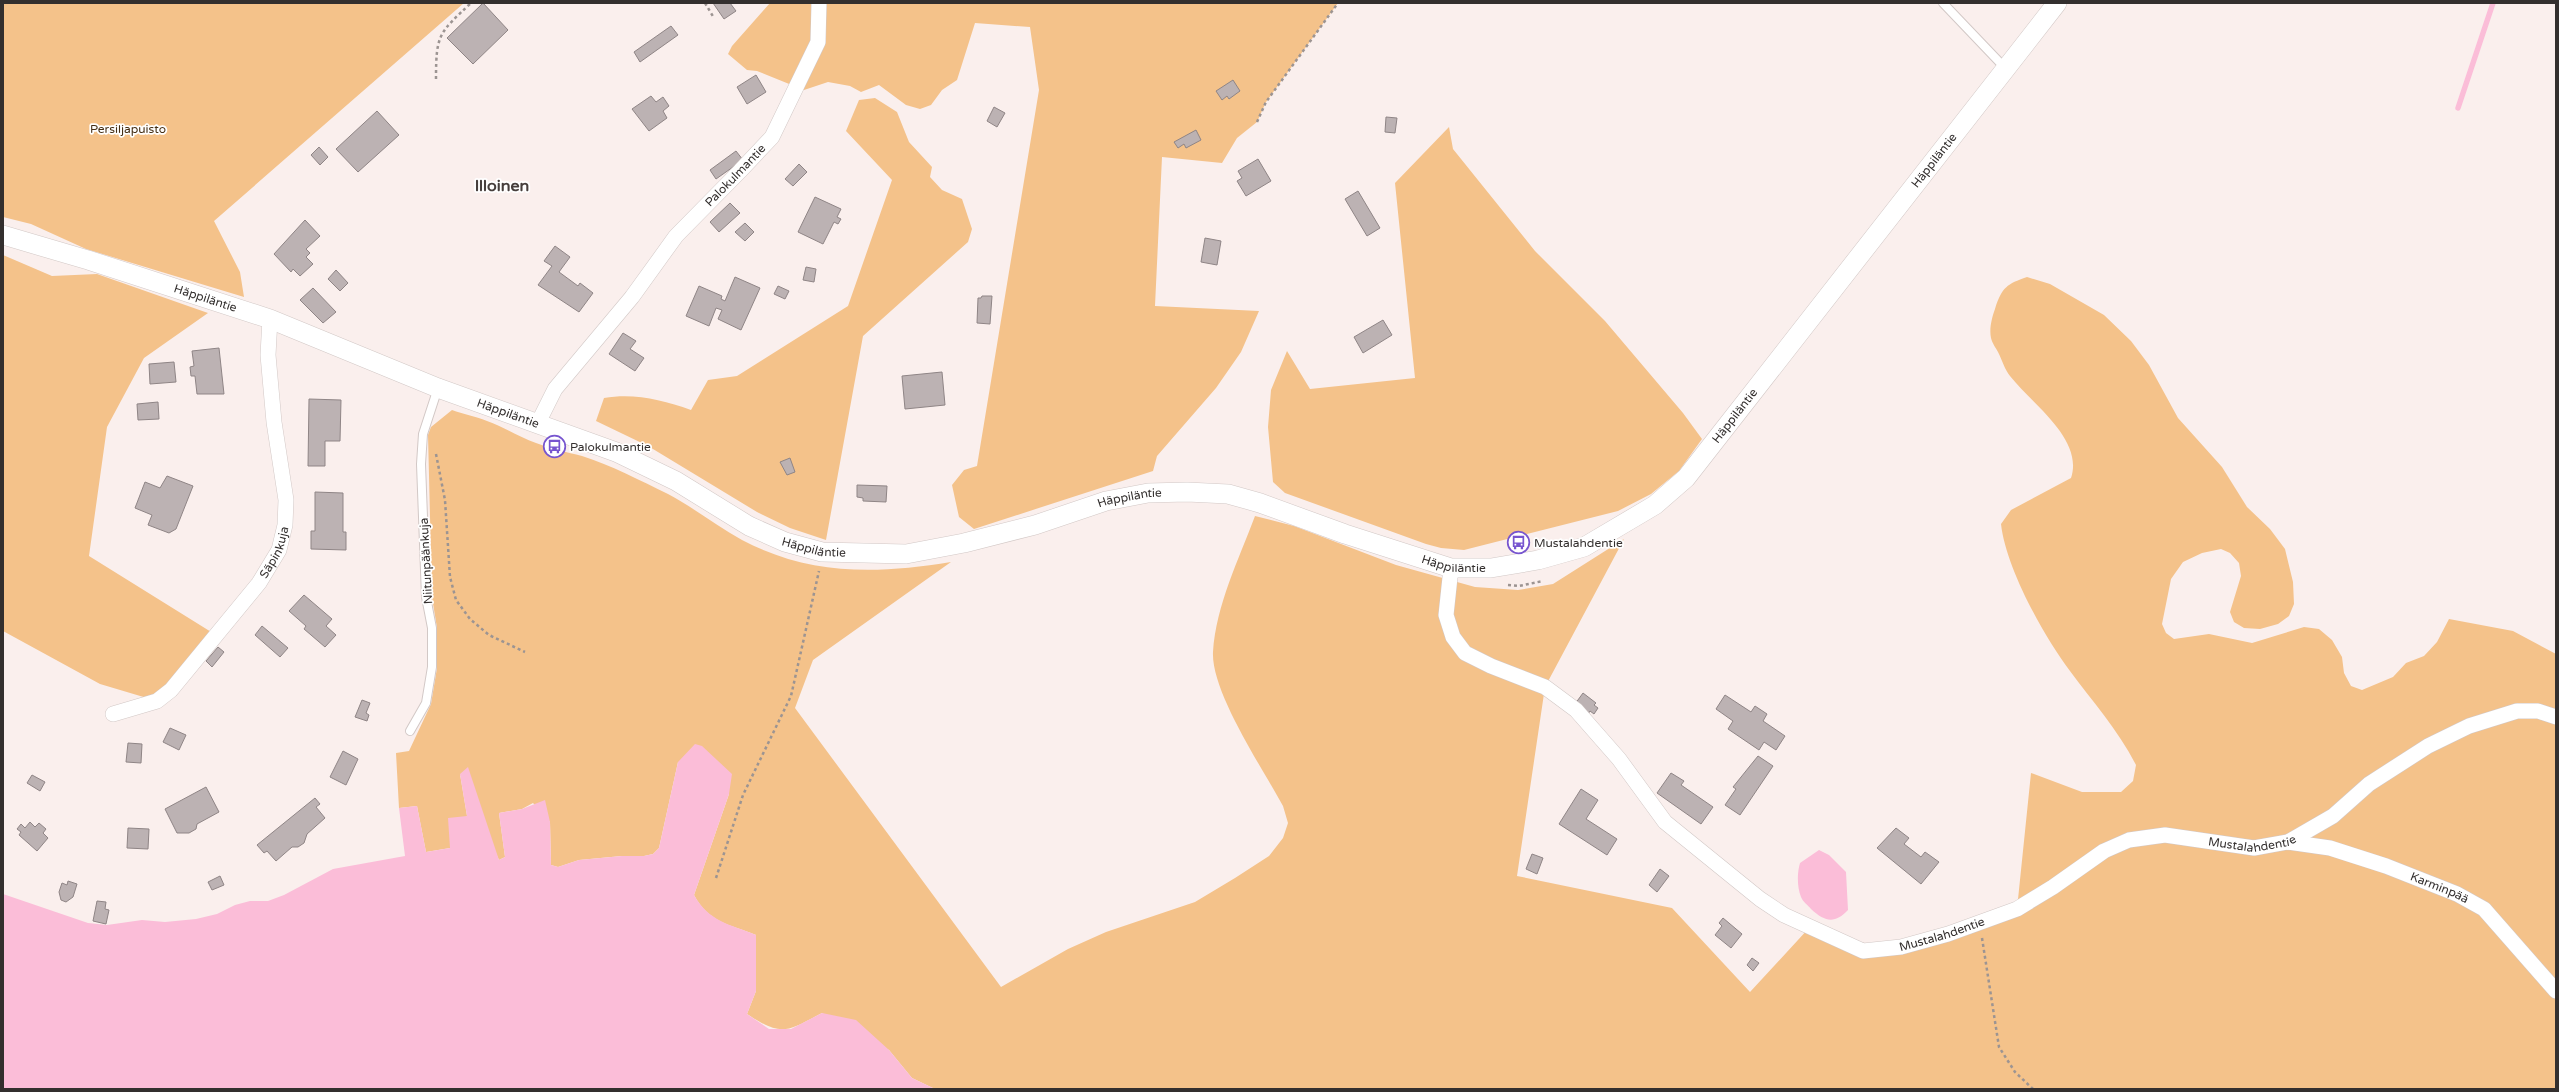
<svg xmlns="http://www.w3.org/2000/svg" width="2559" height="1092" font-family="'Varela Round',sans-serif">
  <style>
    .green { fill: #f4c28a }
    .water { fill: #fbbdd8 }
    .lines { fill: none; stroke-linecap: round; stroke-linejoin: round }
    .stream { stroke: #fbbdd8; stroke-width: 5.5 }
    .building { fill: #bcb2b3; stroke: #8f8586 }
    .service-casing { stroke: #d2c8c6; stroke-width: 10 }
    .minor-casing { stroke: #d2c8c6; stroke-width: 16 }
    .tertiary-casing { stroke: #d2c8c6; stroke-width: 20 }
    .path { stroke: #9c9492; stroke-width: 2.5; stroke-dasharray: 3 3; stroke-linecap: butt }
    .service { stroke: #fff; stroke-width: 8 }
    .minor { stroke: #fff; stroke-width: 15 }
    .tertiary { stroke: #fff; stroke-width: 19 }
    .labels { text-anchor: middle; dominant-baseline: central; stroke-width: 3.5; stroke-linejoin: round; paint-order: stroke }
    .park-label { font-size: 12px; fill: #442e14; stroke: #fff }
    .street-label { font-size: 12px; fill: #332f2e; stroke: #fff }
    .poi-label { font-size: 12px; fill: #332f2e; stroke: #fff; text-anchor: start }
    .district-label { font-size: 16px; font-weight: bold; fill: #463e3c; stroke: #fff }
  </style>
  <rect width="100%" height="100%" fill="#faefed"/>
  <path class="green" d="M3 3H464L214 221 240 272 244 297 86 249 31 224 3 217Z
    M770 3H1338L1266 102 1257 122 1237 138 1222 163 1162 157 1155 306 1259 311 1241 352 1216 388 1157 456 1153 471 974 529 959 517 952 485 964 470 977 466 1039 90 1030 27 975 23 957 80 942 90 931 105 920 109 906 105 879 85 861 92 850 86 828 82 804 90 757 71 747 70 728 54 732 46Z
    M875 98 897 112 909 142 932 167 930 177 942 190 962 199 972 229 968 242 863 336 826 540 790 528 757 512 648 446 596 421 604 398C635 393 662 400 691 410L708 380 737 376 848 306 892 180 846 131 859 100Z
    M1449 127 1453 149 1535 251 1605 321 1683 413 1702 439 1679 471 1651 494 1618 511 1464 550 1441 548 1426 544 1285 493 1273 482 1268 427 1271 390 1287 351 1310 389 1415 378 1395 183Z
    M3 255 52 276 97 274 208 313 144 358 107 427 89 556 216 635 157 701 100 684 3 631Z
    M2027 277 2050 284 2104 315 2131 341 2149 365 2178 418 2222 467 2247 507 2270 529 2285 549 2293 582 2294 604 2289 616 2278 624 2260 629 2244 628 2234 622 2230 612 2241 576 2239 563 2230 553 2221 549 2202 553 2183 562 2171 579 2162 624 2166 633 2174 639 2209 634 2252 643 2304 627 2319 629 2332 640 2342 657 2344 673 2351 686 2362 690 2393 677 2406 663 2424 656 2437 642 2449 619 2513 631 2556 654V1089H935L912 1078 889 1050 822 1013C786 1032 782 1037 747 1014L756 991V935C729 924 709 923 694 895L729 794 678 762 659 848 653 854 644 856H622L579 860 558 867 551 865 550 822 533 803 522 809 499 813 505 857 499 860 460 774 467 816 450 848 426 852 417 806 399 808 396 753 409 751 431 704 437 668V628L432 597 428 435 431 427 452 410C463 414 475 416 487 421 504 427 519 437 536 443 551 449 567 452 582 456 611 465 641 481 668 494 694 508 717 526 742 540 810 576 877 574 951 562L813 660 795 708 1001 987 1068 949 1106 932 1195 902 1235 878 1269 856 1283 838 1288 823 1283 806C1263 769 1211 692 1213 652 1216 605 1239 559 1255 516L1294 526 1396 565 1475 587 1518 590 1553 584 1624 539 1545 687 1517 876 1672 908 1750 992 1809 928 1863 951 2017 909 2031 773 2082 792H2121L2133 781 2136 765C2118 730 2093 702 2070 671 2043 635 2006 568 2001 524L2011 510 2071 478C2084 439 2032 404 2010 376 2005 370 2002 360 1998 352 1996 348 1992 343 1991 338 1989 329 1992 317 1995 309 2002 287 2007 284 2027 277Z"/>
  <path class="water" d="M695 744 702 746 732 774 729 794 694 895C709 922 730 924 756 935V991L747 1014 769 1029H791L822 1013 856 1020 889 1050 912 1078 935 1089H3V894L88 923 107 925 142 920 165 922 196 919 217 914 235 905 250 901H268L284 895 333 869 405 856 399 808 417 806 426 852 450 848 448 818 467 816 460 774 468 767 499 860 505 857 499 813 522 809 545 800 550 822 551 865 558 867 579 860 622 856H644L653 854 659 848 678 762Z
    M1819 850 1829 855 1846 872 1848 910C1835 924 1825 922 1811 909 1808 905 1803 902 1801 897 1797 887 1797 873 1800 863Z"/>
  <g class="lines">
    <path class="stream" d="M2458 108 2493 3"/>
  </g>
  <path class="building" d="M483 3 508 30 473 64 447 38Z
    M713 3H730L736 11 724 19Z
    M671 26 678 35 640 62 634 52Z
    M756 75 766 92 747 104 737 87Z
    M1233 80 1240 91 1229 99 1227 96 1222 100 1216 91Z
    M651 96 656 102 663 97 669 106 663 111 667 118 649 131 632 109Z
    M994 107 1005 113 997 127 987 121Z
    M377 111 399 135 358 172 336 149Z
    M1386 117 1397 118 1395 133 1385 132Z
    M1196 130 1201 140 1186 148 1184 144 1178 148 1174 142Z
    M319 147 328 157 320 165 311 155Z
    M736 151 743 160 716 179 710 170Z
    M1258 159 1271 181 1246 196 1237 181 1242 178 1238 171Z
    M799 164 807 172 793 186 785 179Z
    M1358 191 1380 228 1367 236 1345 199Z
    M815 197 841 209 837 217 841 219 838 224 834 222 823 244 798 232Z
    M730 203 740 213 719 232 710 222Z
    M305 220 320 236 306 249 310 253 306 257 313 264 300 276 293 269 291 272 274 254Z
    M745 223 754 232 745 241 735 232Z
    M1205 238 1221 241 1217 265 1201 262Z
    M555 246 570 257 559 272 578 286 580 283 593 293 579 312 538 285 552 266 544 261Z
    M806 267 816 269 814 282 803 280Z
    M336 270 348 283 340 291 328 279Z
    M735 277 760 288 741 330 718 319 722 310 716 308 709 326 686 316 699 286 722 296 721 299 725 301Z
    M778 286 789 291 785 299 774 294Z
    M313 288 336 312 323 323 300 300Z
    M982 296H992L990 324 977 323 978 298H981Z
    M1383 320 1392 335 1363 353 1354 337Z
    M623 333 636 341 630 349 644 358 635 371 609 354Z
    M219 348 224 394H197L195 376H191L190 367 194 366 192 351Z
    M174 362 176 382 150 384 149 364Z
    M942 372 945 405 905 409 902 376Z
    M309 399 341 400 340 441H325V466H308Z
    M158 402 159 419 138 420 137 404Z
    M790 458 795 472 787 475 780 462Z
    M167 476 193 486 176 529 169 533 148 525 152 515 135 508 145 482 160 488Z
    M857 485 887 486 886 502 863 501V498L857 497Z
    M315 492 343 493V532H346V550L311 549V531H315Z
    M304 595 332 619 326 626 336 635 325 647 304 629 306 626 289 611Z
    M262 626 288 648 280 657 255 635Z
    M218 647 224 652 212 667 206 661Z
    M1583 693 1596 703 1594 705 1598 708 1594 714 1590 711 1588 714 1575 704Z
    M1725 695 1751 712 1755 706 1767 714 1763 721 1785 736 1776 750 1764 742 1759 750 1728 729 1733 721 1716 709Z
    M362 700 370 703 366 713 369 715 367 721 355 717Z
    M170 728 186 735 179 750 163 742Z
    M128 743 142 744 141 763 126 762Z
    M343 751 358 759 346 785 330 777Z
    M1758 756 1773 766 1740 815 1725 805 1736 789 1733 787Z
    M1671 773 1684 781 1681 785 1713 807 1701 824 1657 793Z
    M32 775 45 782 40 791 27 783Z
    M206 787 219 812 197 824 196 829 189 833H177L165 809Z
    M1581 789 1598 800 1586 819 1617 839 1607 855 1559 824Z
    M315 798 320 804 316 807 325 818 307 834 304 843 298 847H292L276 861 267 851 264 853 257 845Z
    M30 822 35 827 39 823 46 829 43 833 48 838 37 851 19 835 21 832 17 829 21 824 25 828Z
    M128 828 149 829 148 849 127 848Z
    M1896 828 1909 838 1904 844 1921 857 1925 852 1939 862 1921 884 1877 848Z
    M1532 854 1543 858 1537 874 1526 869Z
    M1660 869 1669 876 1657 892 1649 885Z
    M220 876 224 885 212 890 208 882Z
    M68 881 77 884 73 897 66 902 61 900 59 892 62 883 67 885Z
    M97 901 106 902 105 909 109 910 106 924 93 921Z
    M1723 918 1742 934 1731 948 1715 935 1722 926 1719 923Z
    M1752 958 1759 963 1753 971 1747 965Z"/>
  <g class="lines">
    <defs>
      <path id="service" d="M1943 3 2006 69
        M410 731 426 703 432 667V628L426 597 421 464 423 434 438 388"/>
      <g id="minor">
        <path id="s1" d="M538 423 555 389 632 297 676 236 740 171 772 137 818 42 819 3"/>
        <path id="s2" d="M1451 568 1446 615 1453 637 1465 653 1491 666 1545 687 1576 710 1619 759 1665 822 1760 899 1784 915 1863 951 1901 947 1948 934 2017 909 2053 887 2104 851 2129 840 2165 835 2254 848 2288 842 2333 816 2369 784 2428 746 2469 726 2517 711H2538L2556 717"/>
        <path id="s3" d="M113 714 157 701 171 690 259 583 279 550 285 525 286 500 274 422 268 355 270 319"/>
        <path id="s4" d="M2288 842 2330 848 2386 866 2457 894 2484 909 2556 991"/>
      </g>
      <g id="tertiary">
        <path id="s5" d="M3 235 88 260 270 319 438 388 616 452 676 481 749 526 785 542 822 552 906 554 964 543 1035 525 1106 501 1148 493 1187 492 1228 494 1260 503 1345 534 1451 568H1491L1538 560 1584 547 1655 505 1686 478 2057 3"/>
      </g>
    </defs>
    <use href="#service" class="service-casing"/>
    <use href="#minor" class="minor-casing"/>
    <use href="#tertiary" class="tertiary-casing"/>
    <path class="path" d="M705 3 714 18
      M436 79C436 34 439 33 471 3
      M1257 122 1266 102 1338 3
      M436 454 445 500 450 577 456 600 470 619 489 635 525 652
      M1508 585 1519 586 1543 581
      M716 878 743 795 791 696 819 571
      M1982 938 1999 1047 2015 1072 2033 1089"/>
    <use href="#service" class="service"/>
    <use href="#minor" class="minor"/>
    <use href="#tertiary" class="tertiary"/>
  </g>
  <defs>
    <symbol id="bus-ring" viewBox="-11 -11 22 22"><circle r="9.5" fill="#fff" stroke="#7755cf" stroke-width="1.5"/><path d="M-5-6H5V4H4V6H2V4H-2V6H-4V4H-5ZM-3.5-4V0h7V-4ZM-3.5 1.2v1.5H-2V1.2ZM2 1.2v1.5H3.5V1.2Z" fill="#7755cf"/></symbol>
  </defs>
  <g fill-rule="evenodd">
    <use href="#bus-ring" x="542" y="434" width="25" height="25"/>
    <use href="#bus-ring" x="1506" y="530" width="25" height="25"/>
  </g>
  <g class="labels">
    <g class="park-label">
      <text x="128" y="129">Persiljapuisto</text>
    </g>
    <g class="street-label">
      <text stroke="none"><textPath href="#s5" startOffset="2192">Häppiläntie</textPath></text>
      <text stroke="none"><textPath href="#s1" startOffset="318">Palokulmantie</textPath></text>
      <text stroke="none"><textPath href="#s5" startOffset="212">Häppiläntie</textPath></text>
      <text stroke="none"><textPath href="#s5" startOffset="536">Häppiläntie</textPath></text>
      <text stroke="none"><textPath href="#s5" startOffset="1868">Häppiläntie</textPath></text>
      <text stroke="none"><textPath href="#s5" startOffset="1196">Häppiläntie</textPath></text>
      <text stroke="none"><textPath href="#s5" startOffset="872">Häppiläntie</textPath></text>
      <text stroke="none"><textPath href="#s3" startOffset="237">Säpinkuja</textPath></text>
      <text transform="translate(426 561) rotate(-93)">Niitunpäänkuja</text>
      <text stroke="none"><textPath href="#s5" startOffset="1532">Häppiläntie</textPath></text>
      <text stroke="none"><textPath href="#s2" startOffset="1014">Mustalahdentie</textPath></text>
      <text stroke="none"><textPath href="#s4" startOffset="159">Karminpää</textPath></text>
      <text stroke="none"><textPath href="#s2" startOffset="678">Mustalahdentie</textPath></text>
    </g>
    <g class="poi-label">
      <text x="570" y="447">Palokulmantie</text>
      <text x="1534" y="543">Mustalahdentie</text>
    </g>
    <g class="district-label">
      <text x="502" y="186">Illoinen</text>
    </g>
  </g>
  <rect width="2559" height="1092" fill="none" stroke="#332f2e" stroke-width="8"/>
</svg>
